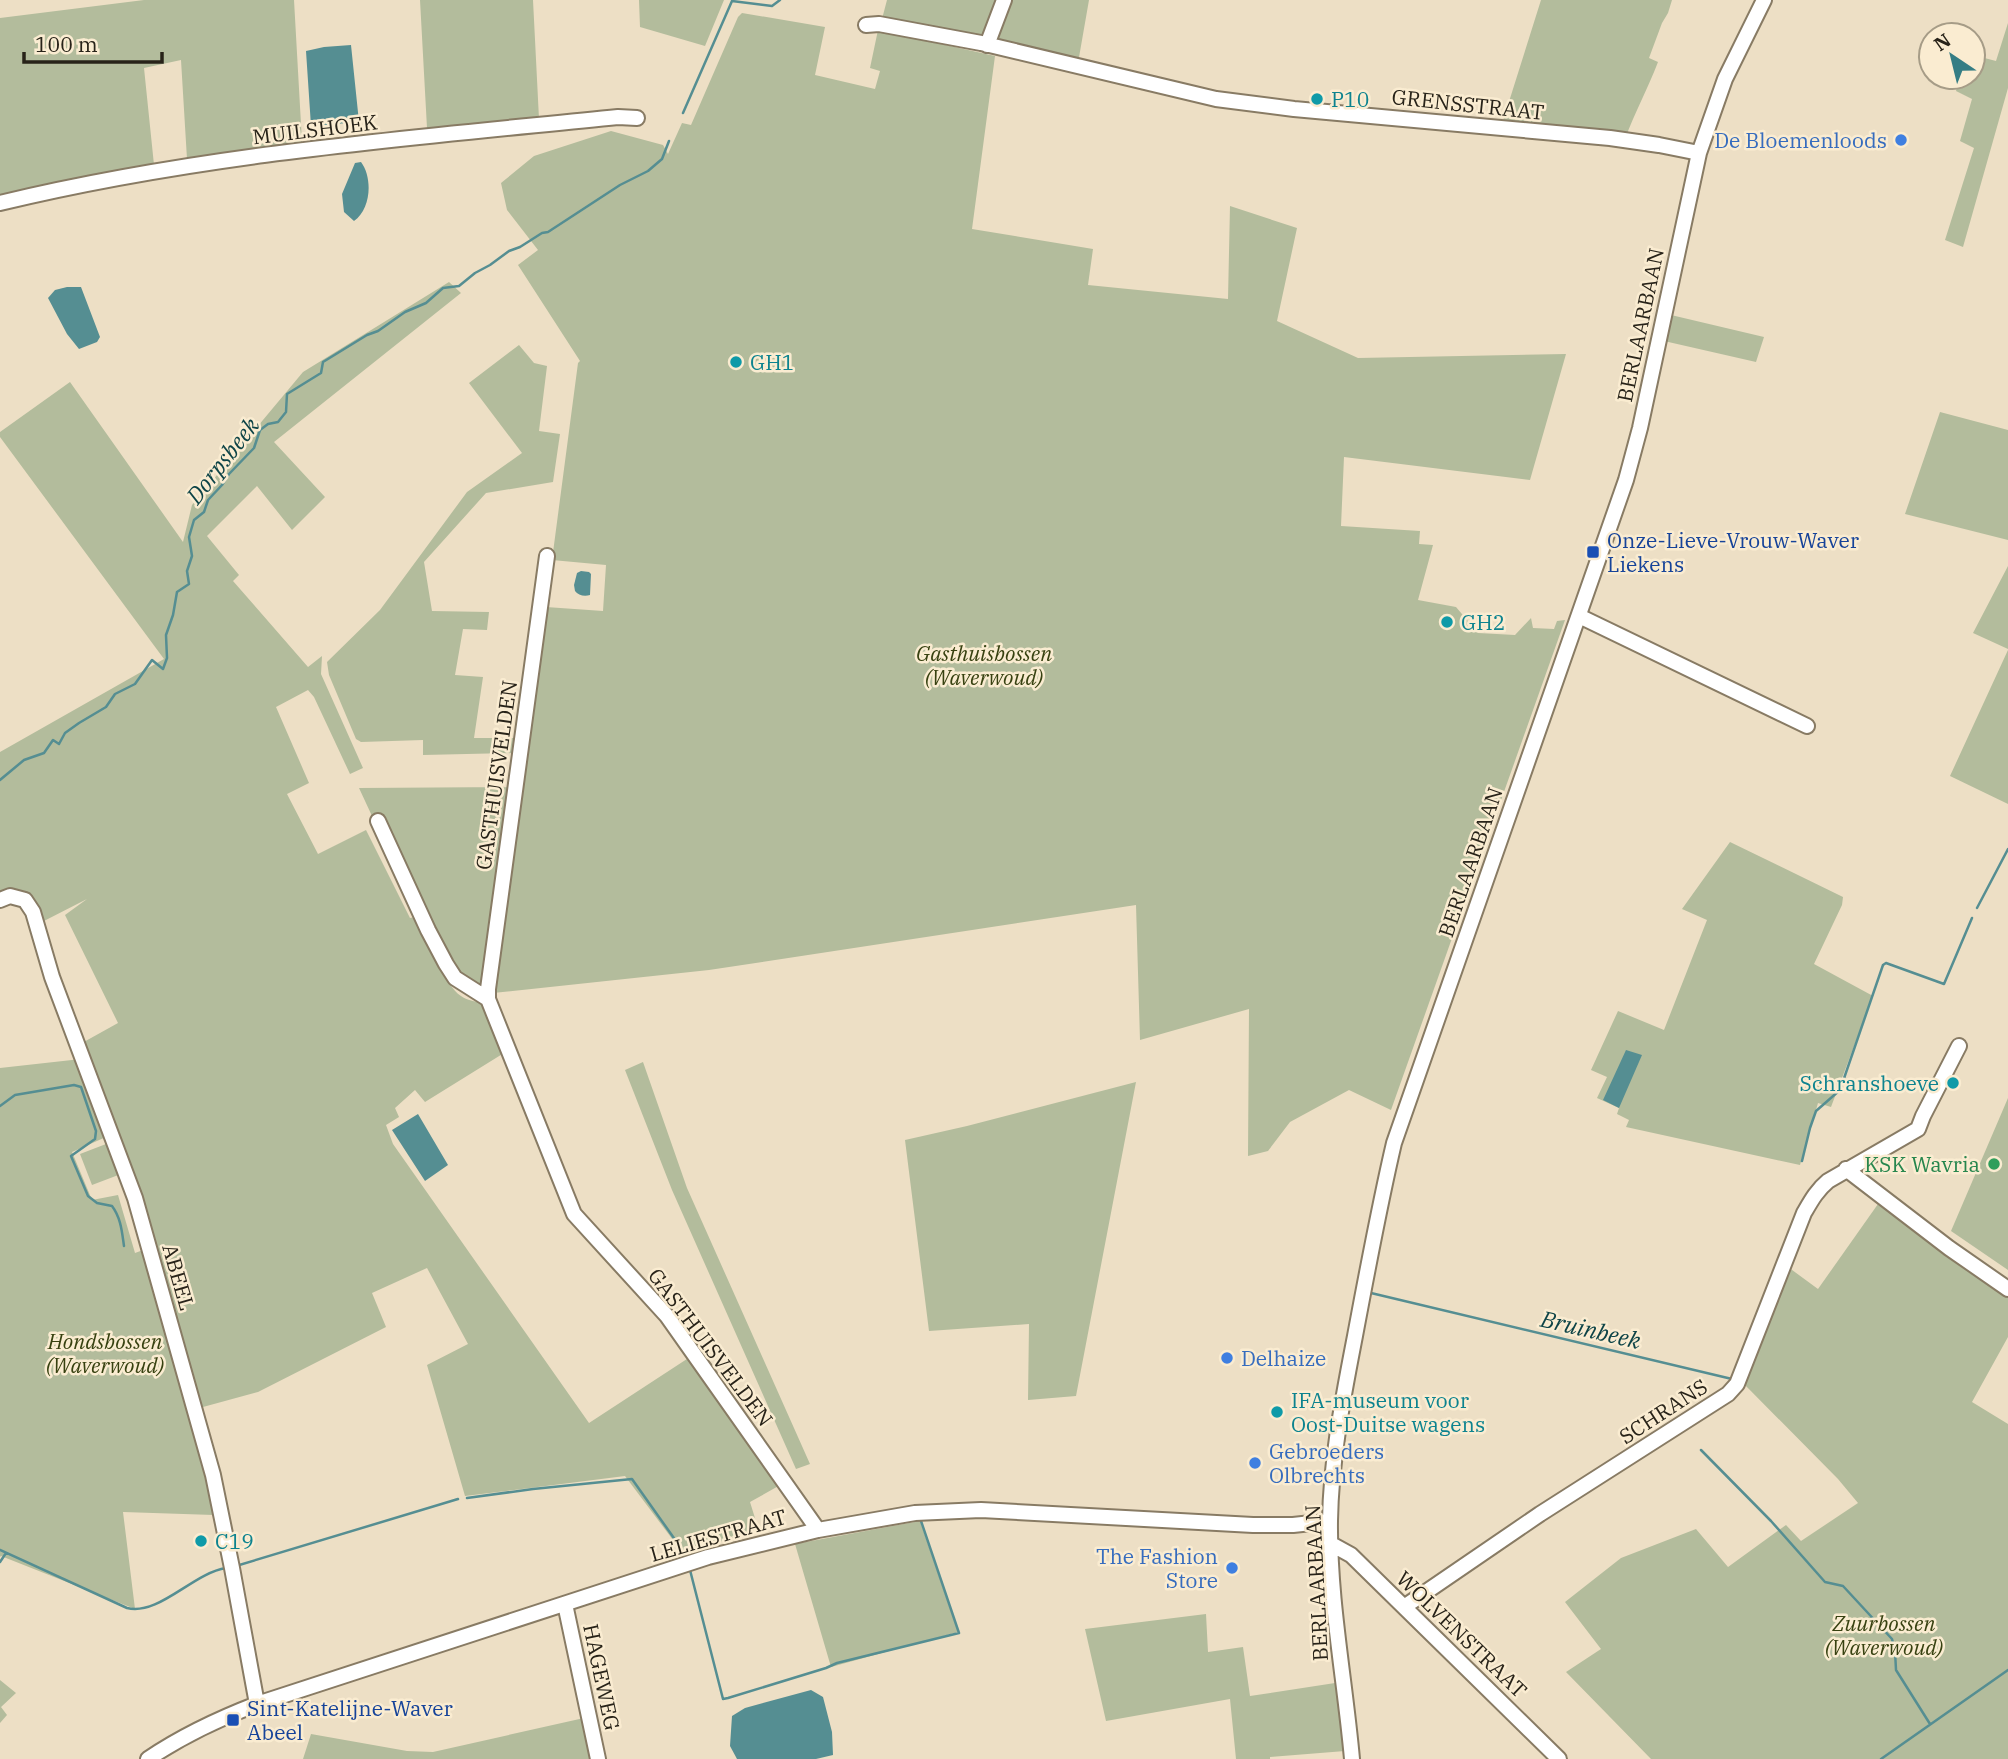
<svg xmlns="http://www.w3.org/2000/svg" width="2008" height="1759" font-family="'IBM Plex Serif',serif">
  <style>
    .green { fill: #b3bc9c }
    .water { fill: #558e92 }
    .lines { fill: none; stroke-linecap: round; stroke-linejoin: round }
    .stream { stroke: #558e92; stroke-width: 2.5 }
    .minor-casing { stroke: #887b64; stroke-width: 18 }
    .minor { stroke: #fff; stroke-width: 14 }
    .culture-dot { fill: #0f9aa8; stroke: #faecd1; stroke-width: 2.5 }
    .shop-dot { fill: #3f7fe0; stroke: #faecd1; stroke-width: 2.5 }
    .transit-dot { fill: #1a4fb4; stroke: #faecd1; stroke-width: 2.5 }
    .leisure-dot { fill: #2e9e5b; stroke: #faecd1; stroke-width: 2.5 }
    .labels { text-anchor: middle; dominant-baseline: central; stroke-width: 5; stroke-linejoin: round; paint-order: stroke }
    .culture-label { font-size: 21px; fill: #0d838f; stroke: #faecd1; text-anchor: start }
    .street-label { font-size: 21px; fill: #282319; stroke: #faecd1 }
    .shop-label { font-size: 21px; fill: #366cbe; stroke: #faecd1; text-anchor: end }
    .transit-label { font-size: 21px; fill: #164399; stroke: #faecd1; text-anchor: start }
    .park-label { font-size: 21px; font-style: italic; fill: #374110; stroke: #faecd1 }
    .leisure-label { font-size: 21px; fill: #27864d; stroke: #faecd1; text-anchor: end }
    .water-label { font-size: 23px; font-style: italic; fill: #0e4447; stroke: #faecd1 }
  </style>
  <rect width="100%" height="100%" fill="#eddfc5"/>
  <path class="green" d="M144 0H294L302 142 187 159 181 60 144 68 154 165 0 196V18Z
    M420 0H533L539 119 427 128Z
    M639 0H724L705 46 640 27Z
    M887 0H1000L984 40 882 19Z
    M1008 0H1089L1078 63 992 40Z
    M1541 0H1672L1668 13 1662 23 1649 58 1658 62C1648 88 1635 112 1625 139L1501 127Z
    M742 13 825 27 815 75 875 89 880 71 870 68 878 30 995 56 972 229 1093 249 1088 285 1228 299 1230 206 1297 228 1277 321 1358 358 1566 354 1530 480 1344 457 1341 526 1420 531 1419 544 1433 545 1418 600 1456 607 1478 633 1515 635 1531 618 1533 628 1554 629 1557 621 1565 620 1391 1110 1349 1090 1290 1122 1268 1151 1248 1156 1249 1009 1140 1040 1136 905 709 970 493 993 546 607 603 611 606 565 552 560 578 363 580 361 518 265 538 250 507 210 501 183 534 156 611 131 663 145 668 154 682 123 691 125 738 17Z
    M2008 23V88L1963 247 1945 240 1974 148 1960 141 1972 99 1956 91 1960 77H1973V55L1996 61Z
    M449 282 461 293 274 442 325 497 292 530 257 486 207 536 239 575 233 581 308 667 322 656 321 674 363 768 350 774 314 697 308 690 276 707 309 783 287 794 318 854 366 830 410 918 415 917C424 936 445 986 461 996 467 1000 475 1002 482 1002L504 1053 425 1102 415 1090 395 1108 399 1117 386 1125 393 1144 589 1423 690 1357 782 1484 750 1502 759 1531 682 1552 625 1476 465 1496 427 1365 468 1344 427 1268 372 1293 386 1327 258 1392 192 1410 214 1515 123 1512 135 1609 1 1556 0 1557V1068L81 1059 106 1137 72 1152 92 1200 118 1195 135 1253 146 1249 82 1043 118 1023 65 915 87 899 42 922 33 903 0 895V752L164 659 0 437V432L70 382 183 542 192 505 303 372Z
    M1671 315 1764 337 1756 362 1664 341Z
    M519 345 534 363 547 366 539 431 560 434 553 482 486 493 424 562 432 611 489 612 487 630 463 629 455 675 483 677 474 738H521L514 753 423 755V740L361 742 356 739 329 675 327 662 380 610 467 492 522 453 469 383Z
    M1940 412 2008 430V540L1905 514Z
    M2008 566V649L1973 633Z
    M2008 650V804L1950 776Z
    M511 787 483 992 472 991 411 900 359 788Z
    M1730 842 1843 897 1842 905 1814 964 1873 996 1831 1107 1818 1103 1800 1165 1626 1127 1629 1120 1617 1114 1619 1108 1597 1098 1607 1077 1591 1070 1618 1011 1664 1030 1707 920 1682 909Z
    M643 1062 687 1188 810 1464 796 1469 672 1190 625 1070Z
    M1136 1082 1076 1396 1028 1400 1029 1324 929 1331 905 1140 967 1126Z
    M2008 1098V1270L1951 1231Z
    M106 1144H108L121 1174 92 1185 80 1154Z
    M1878 1204 2008 1296V1337L1972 1402 2008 1424V1759H1651L1566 1672 1601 1649 1565 1602 1621 1558 1696 1529 1728 1567 1786 1525 1801 1541 1858 1503 1838 1479 1743 1383 1788 1267 1818 1289Z
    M920 1521 958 1632 831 1667 795 1544Z
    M1206 1614 1208 1652 1243 1647 1250 1696 1335 1683 1345 1751 1270 1757V1759H1236L1230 1699 1106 1721 1085 1629Z
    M0 1680 16 1693 1 1707 7 1715 0 1723Z
    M584 1718 590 1759H303L311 1734 407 1751 433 1752Z"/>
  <path class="water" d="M351 45 359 122 311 126 306 51 324 47Z
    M361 162C373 178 371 209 354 221L344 212 342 194 355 163Z
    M67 287H81L100 337 97 342 79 349 67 334 48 298 55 290Z
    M581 571 589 572 591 574 590 595C584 597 578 595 575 591L574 585 577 573Z
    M1626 1050 1642 1055 1619 1108 1603 1100Z
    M418 1114 448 1165 425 1181 392 1130Z
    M811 1690 823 1697 832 1732 833 1755 816 1759H737L730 1746 732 1716 745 1708Z"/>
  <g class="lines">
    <path class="stream" d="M683 113 732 1 772 6 780 0
      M0 780 24 760 44 753 53 740 59 744 65 733 79 723 106 707 115 694 135 684 152 660 163 669 167 658 166 635 173 615 177 592 189 584 187 571 192 556 189 537 194 520 204 512 208 500 222 485 229 474 254 448 260 430 268 424 278 422 286 412 287 394 321 373 323 362 367 335 378 331 405 312 426 303 443 288 459 286 475 273 490 265 509 251 520 247 542 233 548 232 620 185 648 171 662 159 669 141
      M1977 908 2008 849
      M0 1106 15 1095 74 1085 81 1087 96 1131 95 1139 71 1156 88 1196 97 1203 112 1206C121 1218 122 1232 124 1246
      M1802 1161 1810 1128 1816 1111 1840 1090 1883 965 1886 963 1944 984 1972 918
      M1371 1293 1732 1379
      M1701 1450 1771 1521 1825 1582 1843 1586 1892 1639 1895 1651 1896 1670 1930 1724
      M467 1498 533 1489 632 1479 676 1541 684 1555
      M0 1550 127 1608C159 1616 193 1573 226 1568
      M0 1562 6 1553
      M236 1566 458 1499
      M690 1570 723 1699 728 1698 826 1668 837 1663 959 1633 921 1521
      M1881 1759 2008 1670"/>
    <defs>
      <path id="minor" d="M866 25 879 24 981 43 1216 99 1294 109 1610 138 1659 145 1699 153
        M987 45 1004 0
        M0 203C202 154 411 138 618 117L637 118
        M547 556 488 989V999L574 1214 667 1316 818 1530
        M1579 616 1807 726
        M378 821 428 930 446 964 455 978 488 999
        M0 900 10 896 25 900 33 912 52 977 135 1198 213 1475 232 1568 257 1704
        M1846 1169 1949 1248 2008 1289
        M1331 1544 1351 1555 1559 1759
        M565 1604 598 1759
        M1404 1607 1540 1514 1728 1394 1737 1384 1804 1213C1811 1201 1817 1190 1828 1181L1918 1129 1923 1116 1959 1046
        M148 1759C182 1736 218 1719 257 1704L708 1557 818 1530 915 1513 981 1510 1253 1525H1293L1330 1521
        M1352 1759C1345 1680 1329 1600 1330 1521 1331 1458 1343 1398 1355 1336 1367 1272 1379 1207 1394 1143L1626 480 1640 428 1699 153 1725 79 1764 0"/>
    </defs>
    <use href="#minor" class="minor-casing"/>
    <use href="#minor" class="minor"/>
  </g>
  <g class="culture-dot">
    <circle cx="1317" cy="99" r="7"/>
    <circle cx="736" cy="362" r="7"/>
    <circle cx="1447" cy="622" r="7"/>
    <circle cx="1953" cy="1083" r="7"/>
    <circle cx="1277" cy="1412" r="7"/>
    <circle cx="201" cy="1541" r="7"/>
  </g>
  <g class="shop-dot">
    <circle cx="1901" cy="140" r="7"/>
    <circle cx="1227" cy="1358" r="7"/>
    <circle cx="1255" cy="1463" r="7"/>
    <circle cx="1232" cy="1568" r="7"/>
  </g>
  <g class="transit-dot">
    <rect x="1586" y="545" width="14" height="14" rx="3.5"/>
    <rect x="226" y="1713" width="14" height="14" rx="3.5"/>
  </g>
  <circle class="leisure-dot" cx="1994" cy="1164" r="7"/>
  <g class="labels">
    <g class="culture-label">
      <text x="1331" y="99">P10</text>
      <text x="750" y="362">GH1</text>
      <text x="1461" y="622">GH2</text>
      <text x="1939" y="1083" text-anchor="end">Schranshoeve</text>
      <text x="1291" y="1400">IFA-museum voor<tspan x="1291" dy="24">Oost-Duitse wagens</tspan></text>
      <text x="215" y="1541">C19</text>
    </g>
    <g class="street-label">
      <text transform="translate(1468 104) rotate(6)">GRENSSTRAAT</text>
      <text transform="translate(315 129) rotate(-7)">MUILSHOEK</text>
      <text transform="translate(1640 325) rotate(-78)">BERLAARBAAN</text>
      <text transform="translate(496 775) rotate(-82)">GASTHUISVELDEN</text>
      <text transform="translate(1470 862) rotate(-71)">BERLAARBAAN</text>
      <text transform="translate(179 1277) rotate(74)">ABEEL</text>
      <text transform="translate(711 1347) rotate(53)">GASTHUISVELDEN</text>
      <text transform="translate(1663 1411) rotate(-33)">SCHRANS</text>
      <text transform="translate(718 1535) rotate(-16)">LELIESTRAAT</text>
      <text transform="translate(1316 1583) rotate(-93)">BERLAARBAAN</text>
      <text transform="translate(1462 1634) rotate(44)">WOLVENSTRAAT</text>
      <text transform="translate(602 1677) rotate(78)">HAGEWEG</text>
    </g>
    <g class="shop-label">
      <text x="1887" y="140">De Bloemenloods</text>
      <text x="1241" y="1358" text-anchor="start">Delhaize</text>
      <text x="1269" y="1451" text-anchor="start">Gebroeders<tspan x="1269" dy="24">Olbrechts</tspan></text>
      <text x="1218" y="1556">The Fashion<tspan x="1218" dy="24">Store</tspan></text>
    </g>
    <g class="transit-label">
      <text x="1607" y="540">Onze-Lieve-Vrouw-Waver<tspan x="1607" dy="24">Liekens</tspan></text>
      <text x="247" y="1708">Sint-Katelijne-Waver<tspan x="247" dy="24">Abeel</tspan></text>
    </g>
    <g class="park-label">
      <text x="984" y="653">Gasthuisbossen<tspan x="984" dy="24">(Waverwoud)</tspan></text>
      <text x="105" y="1341">Hondsbossen<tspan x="105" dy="24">(Waverwoud)</tspan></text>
      <text x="1884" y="1623">Zuurbossen<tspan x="1884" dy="24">(Waverwoud)</tspan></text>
    </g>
    <g class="leisure-label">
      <text x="1980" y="1164">KSK Wavria</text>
    </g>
    <g class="water-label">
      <text transform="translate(222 460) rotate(-52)">Dorpsbeek</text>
      <text transform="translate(1591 1329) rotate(13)">Bruinbeek</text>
    </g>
  </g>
  <g transform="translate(1952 56) rotate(325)"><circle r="33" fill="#faecd1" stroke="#a69c87" stroke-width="2"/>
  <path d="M0-5L12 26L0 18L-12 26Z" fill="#357d84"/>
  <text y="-10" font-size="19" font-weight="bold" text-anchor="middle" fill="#282319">N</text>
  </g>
  <path d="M24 52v10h138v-10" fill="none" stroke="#282319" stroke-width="3.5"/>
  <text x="35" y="52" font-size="21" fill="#282319" stroke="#faecd1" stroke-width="5" paint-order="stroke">100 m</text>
</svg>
